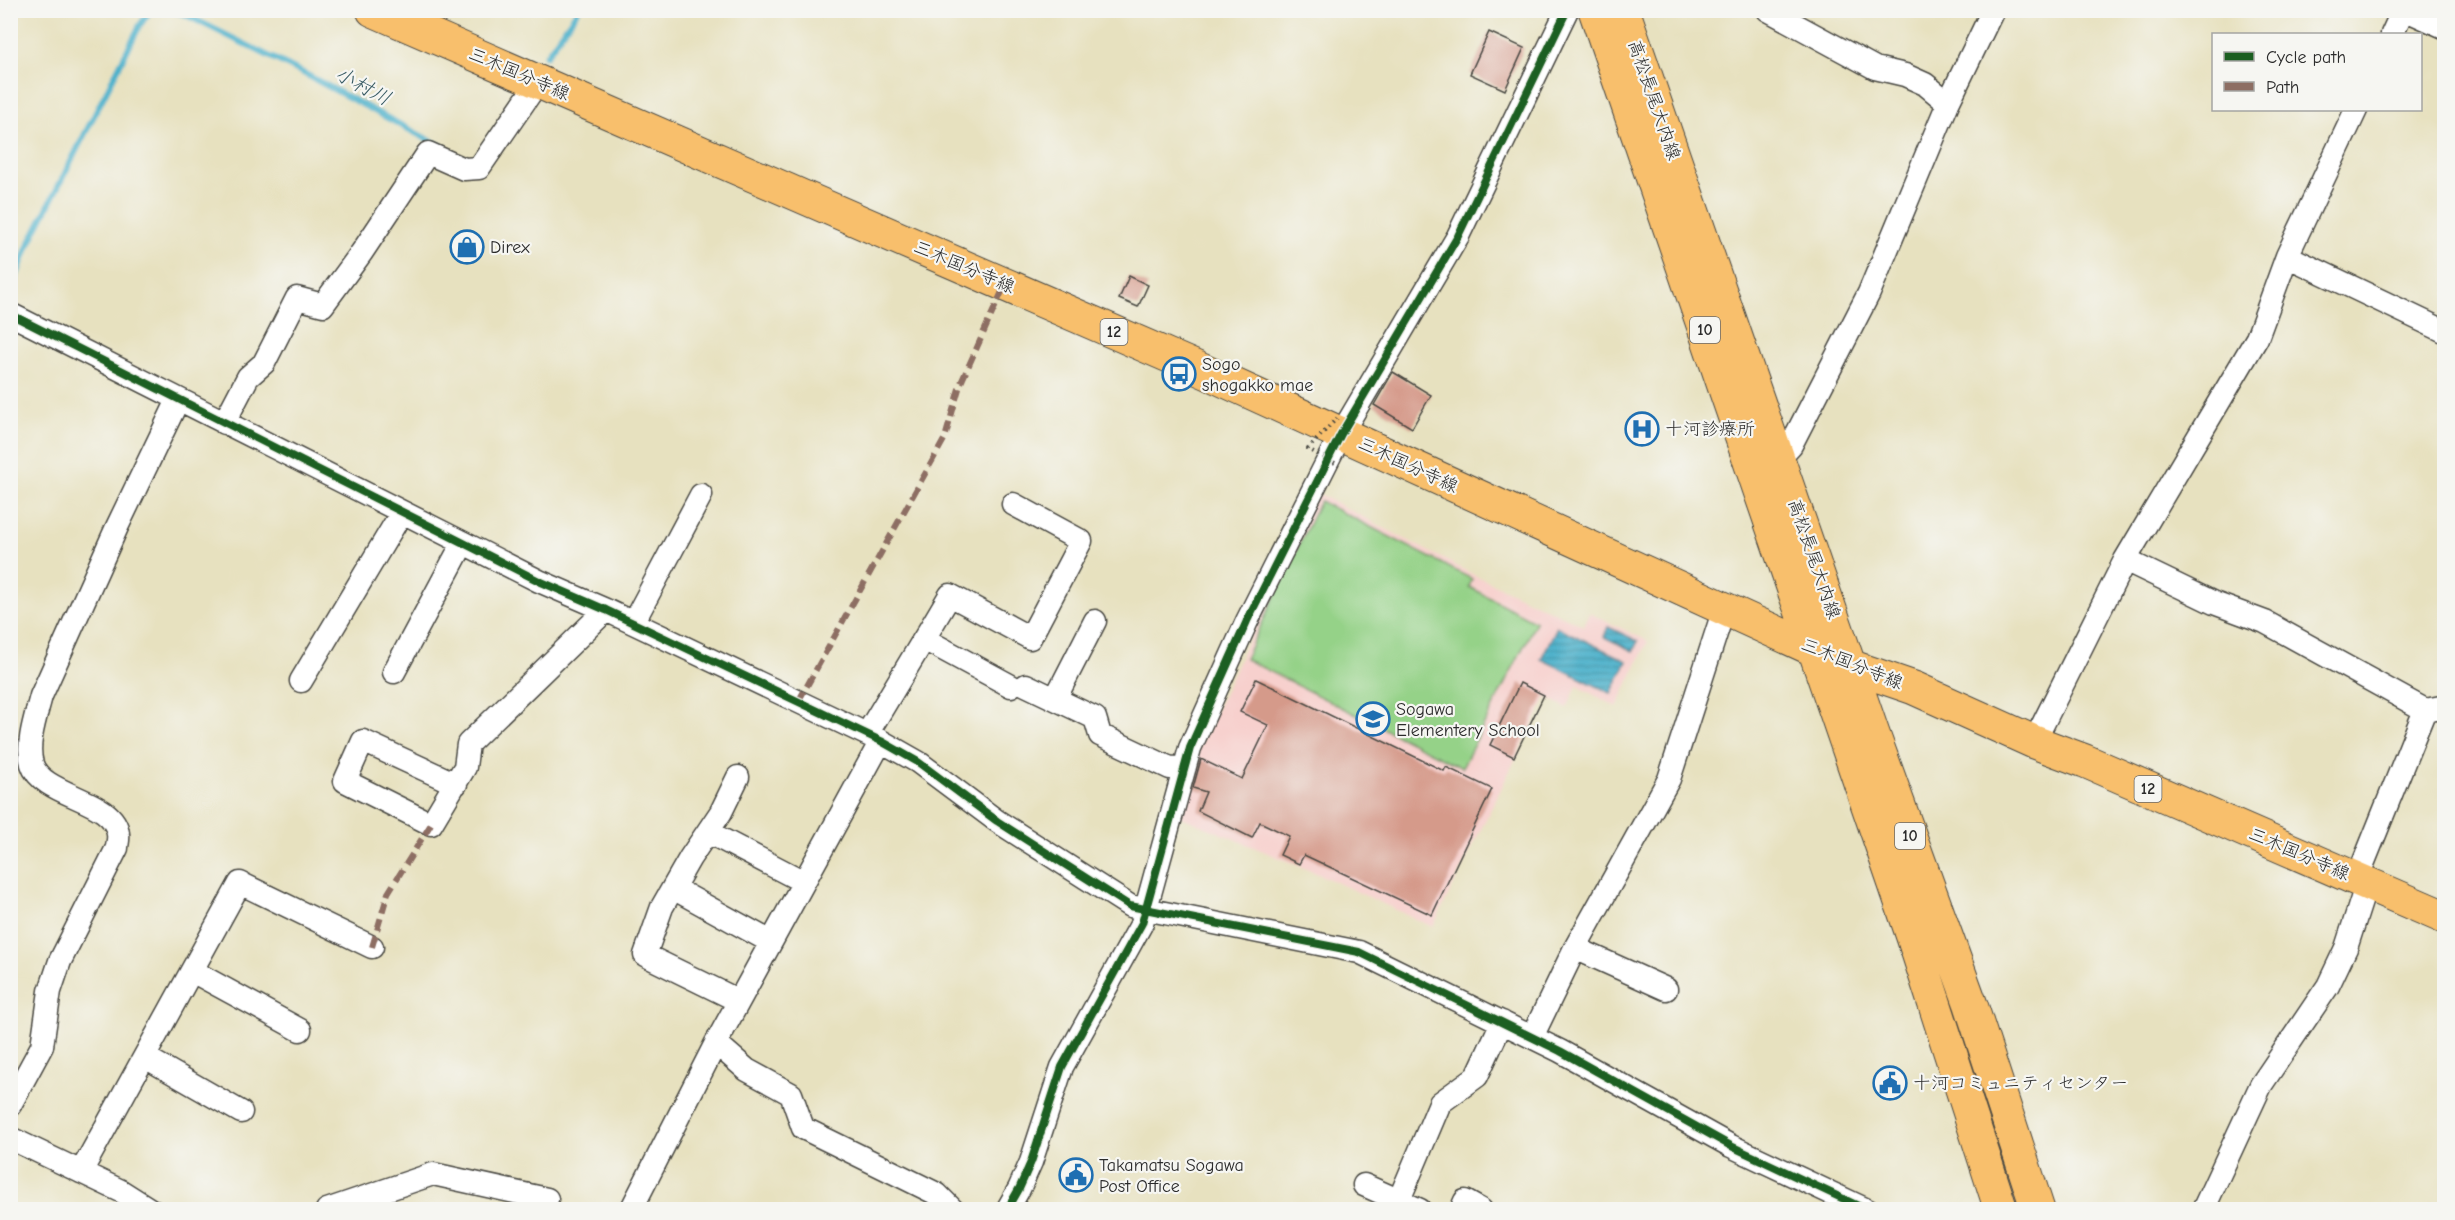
<svg xmlns="http://www.w3.org/2000/svg" width="2455" height="1220" font-family="'Comic Neue','Klee One',sans-serif">
  <style>
    .built { fill: #f7d0cd }
    .garden { fill: #95d288; stroke: #607e5a; stroke-width: 1.5 }
    .water { fill: url(#water-rules); stroke: #3c6e7b; stroke-width: 1.5 }
    .lines { fill: none; stroke-linecap: round; stroke-linejoin: round }
    .stream { stroke: #4cb1cb; stroke-width: 6 }
    .building { fill: #d59a8a }
    .street-casing { stroke: #474641; stroke-width: 25 }
    .primary-casing { stroke: #474641; stroke-width: 35 }
    .street { stroke: #fff; stroke-width: 22 }
    .primary { stroke: #f8bf6c; stroke-width: 33 }
    .path-bridge { stroke: #474641; stroke-width: 4; stroke-dasharray: 1.5 4.5; stroke-linecap: butt }
    .quiet { stroke: #8d6e63; stroke-width: 6; stroke-dasharray: 12 6; stroke-linecap: butt }
    .cycleway-casing { stroke: #f6f6f2; stroke-width: 11 }
    .cycleway { stroke: #1b5e20; stroke-width: 8 }
    .labels { text-anchor: middle; dominant-baseline: central; stroke-width: 4.5; stroke-linejoin: round; paint-order: stroke }
    .shield { fill: #f6f6f2; stroke: #686867; stroke-width: 1.5 }
    .shield-label { font-size: 16px; font-weight: bold; fill: #2b2b2b }
    .street-label { font-size: 18px; fill: #2b2b2b; stroke: #f6f6f2 }
    .poi-label { font-size: 18px; fill: #2b2b2b; stroke: #f6f6f2; text-anchor: start }
    .water-label { font-size: 20px; font-style: italic; fill: #375a63; stroke: #f6f6f2 }
  </style>
  <defs>
    <pattern id="water-rules" width="6" height="5" patternUnits="userSpaceOnUse" patternTransform="scale(1.5)"><rect width="6" height="5" fill="#4cb1cb"/><path d="M0 2.5h6" fill="none" stroke="#3f90a5"/></pattern>
  </defs>
  <rect width="100%" height="100%" fill="#f6f6f2"/>
  <filter id="ink" filterUnits="userSpaceOnUse"><feTurbulence type="fractalNoise" baseFrequency=".0167" numOctaves="2"/><feDisplacementMap in="SourceGraphic" scale="12" xChannelSelector="R" yChannelSelector="G"/><feConvolveMatrix kernelMatrix="1 2 1 2 8 2 1 2 1" color-interpolation-filters="sRGB"/></filter>
  <filter id="wash" filterUnits="userSpaceOnUse"><feTurbulence type="fractalNoise" baseFrequency=".008" numOctaves="4" result="noise"/><feDisplacementMap in="SourceGraphic" scale="24" xChannelSelector="R" yChannelSelector="G"/><feGaussianBlur stdDeviation="1.35" result="paint"/><feColorMatrix in="noise" values="0 0 0 0 0 0 0 0 0 0 0 0 0 0 0 0 0 1.4 0 .05"/><feComposite in="paint" operator="in"/></filter>
  <g filter="url(#wash)">
    <rect width="100%" height="100%" fill="#e7e1bf"/>
    <path class="built" d="M1317 493 1470 573 1584 626 1589 613 1648 641 1617 707 1577 686 1567 708 1546 697 1433 927 1325 877 1177 815 1195 755Z"/>
    <path class="garden" d="M1320 501 1472 579 1469 587 1536 622 1462 768 1245 659Z"/>
    <path class="water" d="M1557 627 1627 661 1611 693 1541 659Z
      M1608 627 1638 641 1633 651 1604 637Z"/>
    <g class="lines">
      <path class="stream" d="M170 10 186 15 305 74 440 146
        M546 56 578 10
        M10 293 27 248 140 25 150 11 154 10"/>
    </g>
    <g id="blocks">
      <path class="building" d="M1489 32 1524 48 1505 90 1470 74Z
        M1129 276 1148 285 1138 307 1119 299Z
        M1393 372 1431 395 1412 428 1374 405Z
        M1256 679 1444 771 1446 767 1492 789 1432 915 1304 855 1299 864 1280 855 1289 836 1260 822 1252 838 1198 811 1206 792 1193 788 1201 759 1242 779 1268 725 1240 712Z
        M1520 683 1544 695 1514 757 1490 745Z"/>
    </g>
  </g>
  <g filter="url(#ink)">
    <use href="#blocks" fill-opacity="0" stroke="#474641" stroke-width="1.5"/>
    <g class="lines">
      <defs>
        <path id="street" d="M1768 10 1875 68 1905 75 1925 84 1948 103
          M2406 10 2444 27
          M2392 34 2403 10
          M2356 110 2287 256 2444 331
          M10 314 539 581 606 610 881 741 918 762 997 821 1130 906 1359 952 1560 1051 1731 1146 1867 1210
          M224 423 248 377 264 363 297 298 323 305 362 252 428 153 464 169 479 168 538 82
          M1779 458 1791 445 1869 293 1948 103 1993 10
          M2125 560 2214 603 2265 622 2425 710
          M633 623 701 495
          M394 672 463 543
          M301 681 402 512
          M1026 685 1095 718 1100 735 1170 768 1185 767
          M1011 686 924 639 950 595 1030 638 1081 541 1013 504
          M1055 699 1095 621
          M867 734 924 639
          M2034 742 2125 560 2257 338 2287 256
          M738 777 721 812 690 858 662 907 645 955 739 1001
          M456 784 363 741 345 781 431 824 465 767 468 744 606 610
          M708 832 804 882
          M2357 879 2425 710 2441 707 2444 709
          M673 888 771 942
          M1575 948 1666 989
          M192 971 300 1030
          M1532 1037 1575 948 1669 779 1724 609
          M716 1043 747 1070 791 1094 803 1128 937 1194 953 1210
          M145 1057 241 1112
          M10 1105 42 1046 50 991 60 961 117 848C117 844 119 839 118 834 115 798 42 797 32 764 26 743 36 716 41 696L117 527 178 400
          M10 1138 121 1191 151 1210
          M81 1172 240 883 372 947
          M1364 1185 1420 1210
          M1399 1200 1440 1103 1477 1076 1502 1022
          M327 1210 433 1174 547 1199
          M631 1210 716 1043 881 741
          M1007 1210 1019 1189 1031 1162 1062 1067 1142 923 1190 748 1247 621 1341 434 1458 236 1567 10
          M1461 1210 1465 1201 1481 1210
          M2203 1210 2261 1085 2328 986 2346 948 2367 883"/>
        <path id="primary" d="M373 10 1206 372 1850 666 1914 688 2034 742 2085 761 2444 917
          M1595 10 1913 937 2001 1210
          M1623 10 1873 734 1971 1005 2038 1210"/>
      </defs>
      <use href="#street" class="street-casing"/>
      <use href="#primary" class="primary-casing"/>
      <use href="#street" class="street"/>
      <use href="#primary" class="primary"/>
      <path class="path-bridge" d="M1335 463 1308 449 1337 418"/>
      <path class="quiet" d="M798 702 945 438 960 385 1005 285
        M372 947 388 893 431 824"/>
      <defs>
        <path id="cycleway" d="M10 314 539 581 606 610 881 741 918 762 997 821 1130 906 1359 952 1560 1051 1731 1146 1867 1210
          M1007 1210 1019 1189 1031 1162 1062 1067 1142 923 1190 748 1247 621 1341 434 1458 236 1567 10"/>
      </defs>
      <use href="#cycleway" class="cycleway-casing"/>
      <use href="#cycleway" class="cycleway"/>
    </g>
  </g>
  <defs>
    <symbol id="shop-ring" viewBox="-11 -11 22 22"><circle r="9.5" fill="#f6f6f2" stroke="#1f6fb2" stroke-width="1.5"/><path d="M-5-2.5h2.3a2.7 3.5 0 0 1 5.4 0H5L5.5 6h-11ZM-1.5-2.5h3a1.5 2.3 0 0 0-3 0Z" fill="#1f6fb2"/></symbol>
    <symbol id="bus-ring" viewBox="-11 -11 22 22"><circle r="9.5" fill="#f6f6f2" stroke="#1f6fb2" stroke-width="1.5"/><path d="M-5-6H5V4H4V6H2V4H-2V6H-4V4H-5ZM-3.5-4V0h7V-4ZM-3.5 1.2v1.5H-2V1.2ZM2 1.2v1.5H3.5V1.2Z" fill="#1f6fb2"/></symbol>
    <symbol id="hospital-ring" viewBox="-11 -11 22 22"><circle r="9.5" fill="#f6f6f2" stroke="#1f6fb2" stroke-width="1.5"/><path d="M-5-5h3v3.5h4V-5h3V5h-3V1.5h-4V5h-3Z" fill="#1f6fb2"/></symbol>
    <symbol id="school-ring" viewBox="-11 -11 22 22"><circle r="9.5" fill="#f6f6f2" stroke="#1f6fb2" stroke-width="1.5"/><path d="M0-5L7-2L0 1L-7-2ZM-4 1L0 2.5L4 1V4Q0 6-4 4Z" fill="#1f6fb2"/></symbol>
    <symbol id="civic-ring" viewBox="-11 -11 22 22"><circle r="9.5" fill="#f6f6f2" stroke="#1f6fb2" stroke-width="1.5"/><path d="M-.6-6.5H3V-4.5H.6V-3L4-1V1h2V6H-6V1h2V-1L-.6-3ZM-1.2 2.5V6h2.4V2.5Z" fill="#1f6fb2"/></symbol>
  </defs>
  <g fill-rule="evenodd">
    <use href="#shop-ring" x="448" y="228" width="38" height="38"/>
    <use href="#bus-ring" x="1160" y="355" width="38" height="38"/>
    <use href="#hospital-ring" x="1623" y="410" width="38" height="38"/>
    <use href="#school-ring" x="1354" y="700" width="38" height="38"/>
    <use href="#civic-ring" x="1871" y="1064" width="38" height="38"/>
    <use href="#civic-ring" x="1057" y="1156" width="38" height="38"/>
  </g>
  <g class="labels">
    <g class="shield">
      <rect x="1690" y="317" width="30" height="26" rx="4.5"/>
      <rect x="1100.5" y="319" width="27" height="26" rx="4.5"/>
      <rect x="2134.5" y="776" width="27" height="26" rx="4.5"/>
      <rect x="1895" y="823" width="30" height="26" rx="4.5"/>
    </g>
    <g class="shield-label">
      <text x="1705" y="330">10</text>
      <text x="1114" y="332">12</text>
      <text x="2148" y="789">12</text>
      <text x="1910" y="836">10</text>
    </g>
    <g class="street-label">
      <text transform="translate(519 74) rotate(23)">三木国分寺線</text>
      <text transform="translate(1654 100) rotate(71)">高松長尾大内線</text>
      <text transform="translate(964 267) rotate(23)">三木国分寺線</text>
      <text transform="translate(1408 465) rotate(25)">三木国分寺線</text>
      <text transform="translate(1814 559) rotate(71)">高松長尾大内線</text>
      <text transform="translate(1852 664) rotate(22)">三木国分寺線</text>
      <text transform="translate(2299 854) rotate(23)">三木国分寺線</text>
    </g>
    <g class="poi-label">
      <text x="490" y="247">Direx</text>
      <text x="1202" y="364">Sogo<tspan x="1202" dy="21">shogakko mae</tspan></text>
      <text x="1665" y="429">十河診療所</text>
      <text x="1396" y="709">Sogawa<tspan x="1396" dy="21">Elementery School</tspan></text>
      <text x="1913" y="1083">十河コミュニティセンター</text>
      <text x="1099" y="1165">Takamatsu Sogawa<tspan x="1099" dy="21">Post Office</tspan></text>
    </g>
    <g class="water-label">
      <text transform="translate(363 86) rotate(28)">小村川</text>
    </g>
  </g>
  <rect width="2455" height="1220" fill="none" stroke="#f6f6f2" stroke-width="36"/>
  <rect x="2212" y="33" width="210" height="78" fill="#f6f6f2" stroke="#a5a5a2" stroke-width="1.5"/>
  <rect x="2224" y="52" width="30" height="9" fill="#1b5e20" stroke="#a5a5a2" stroke-width="1.5"/>
  <text x="2266" y="63" font-size="18" fill="#2b2b2b">Cycle path</text>
  <rect x="2224" y="82" width="30" height="9" fill="#8d6e63" stroke="#a5a5a2" stroke-width="1.5"/>
  <text x="2266" y="93" font-size="18" fill="#2b2b2b">Path</text>
</svg>
